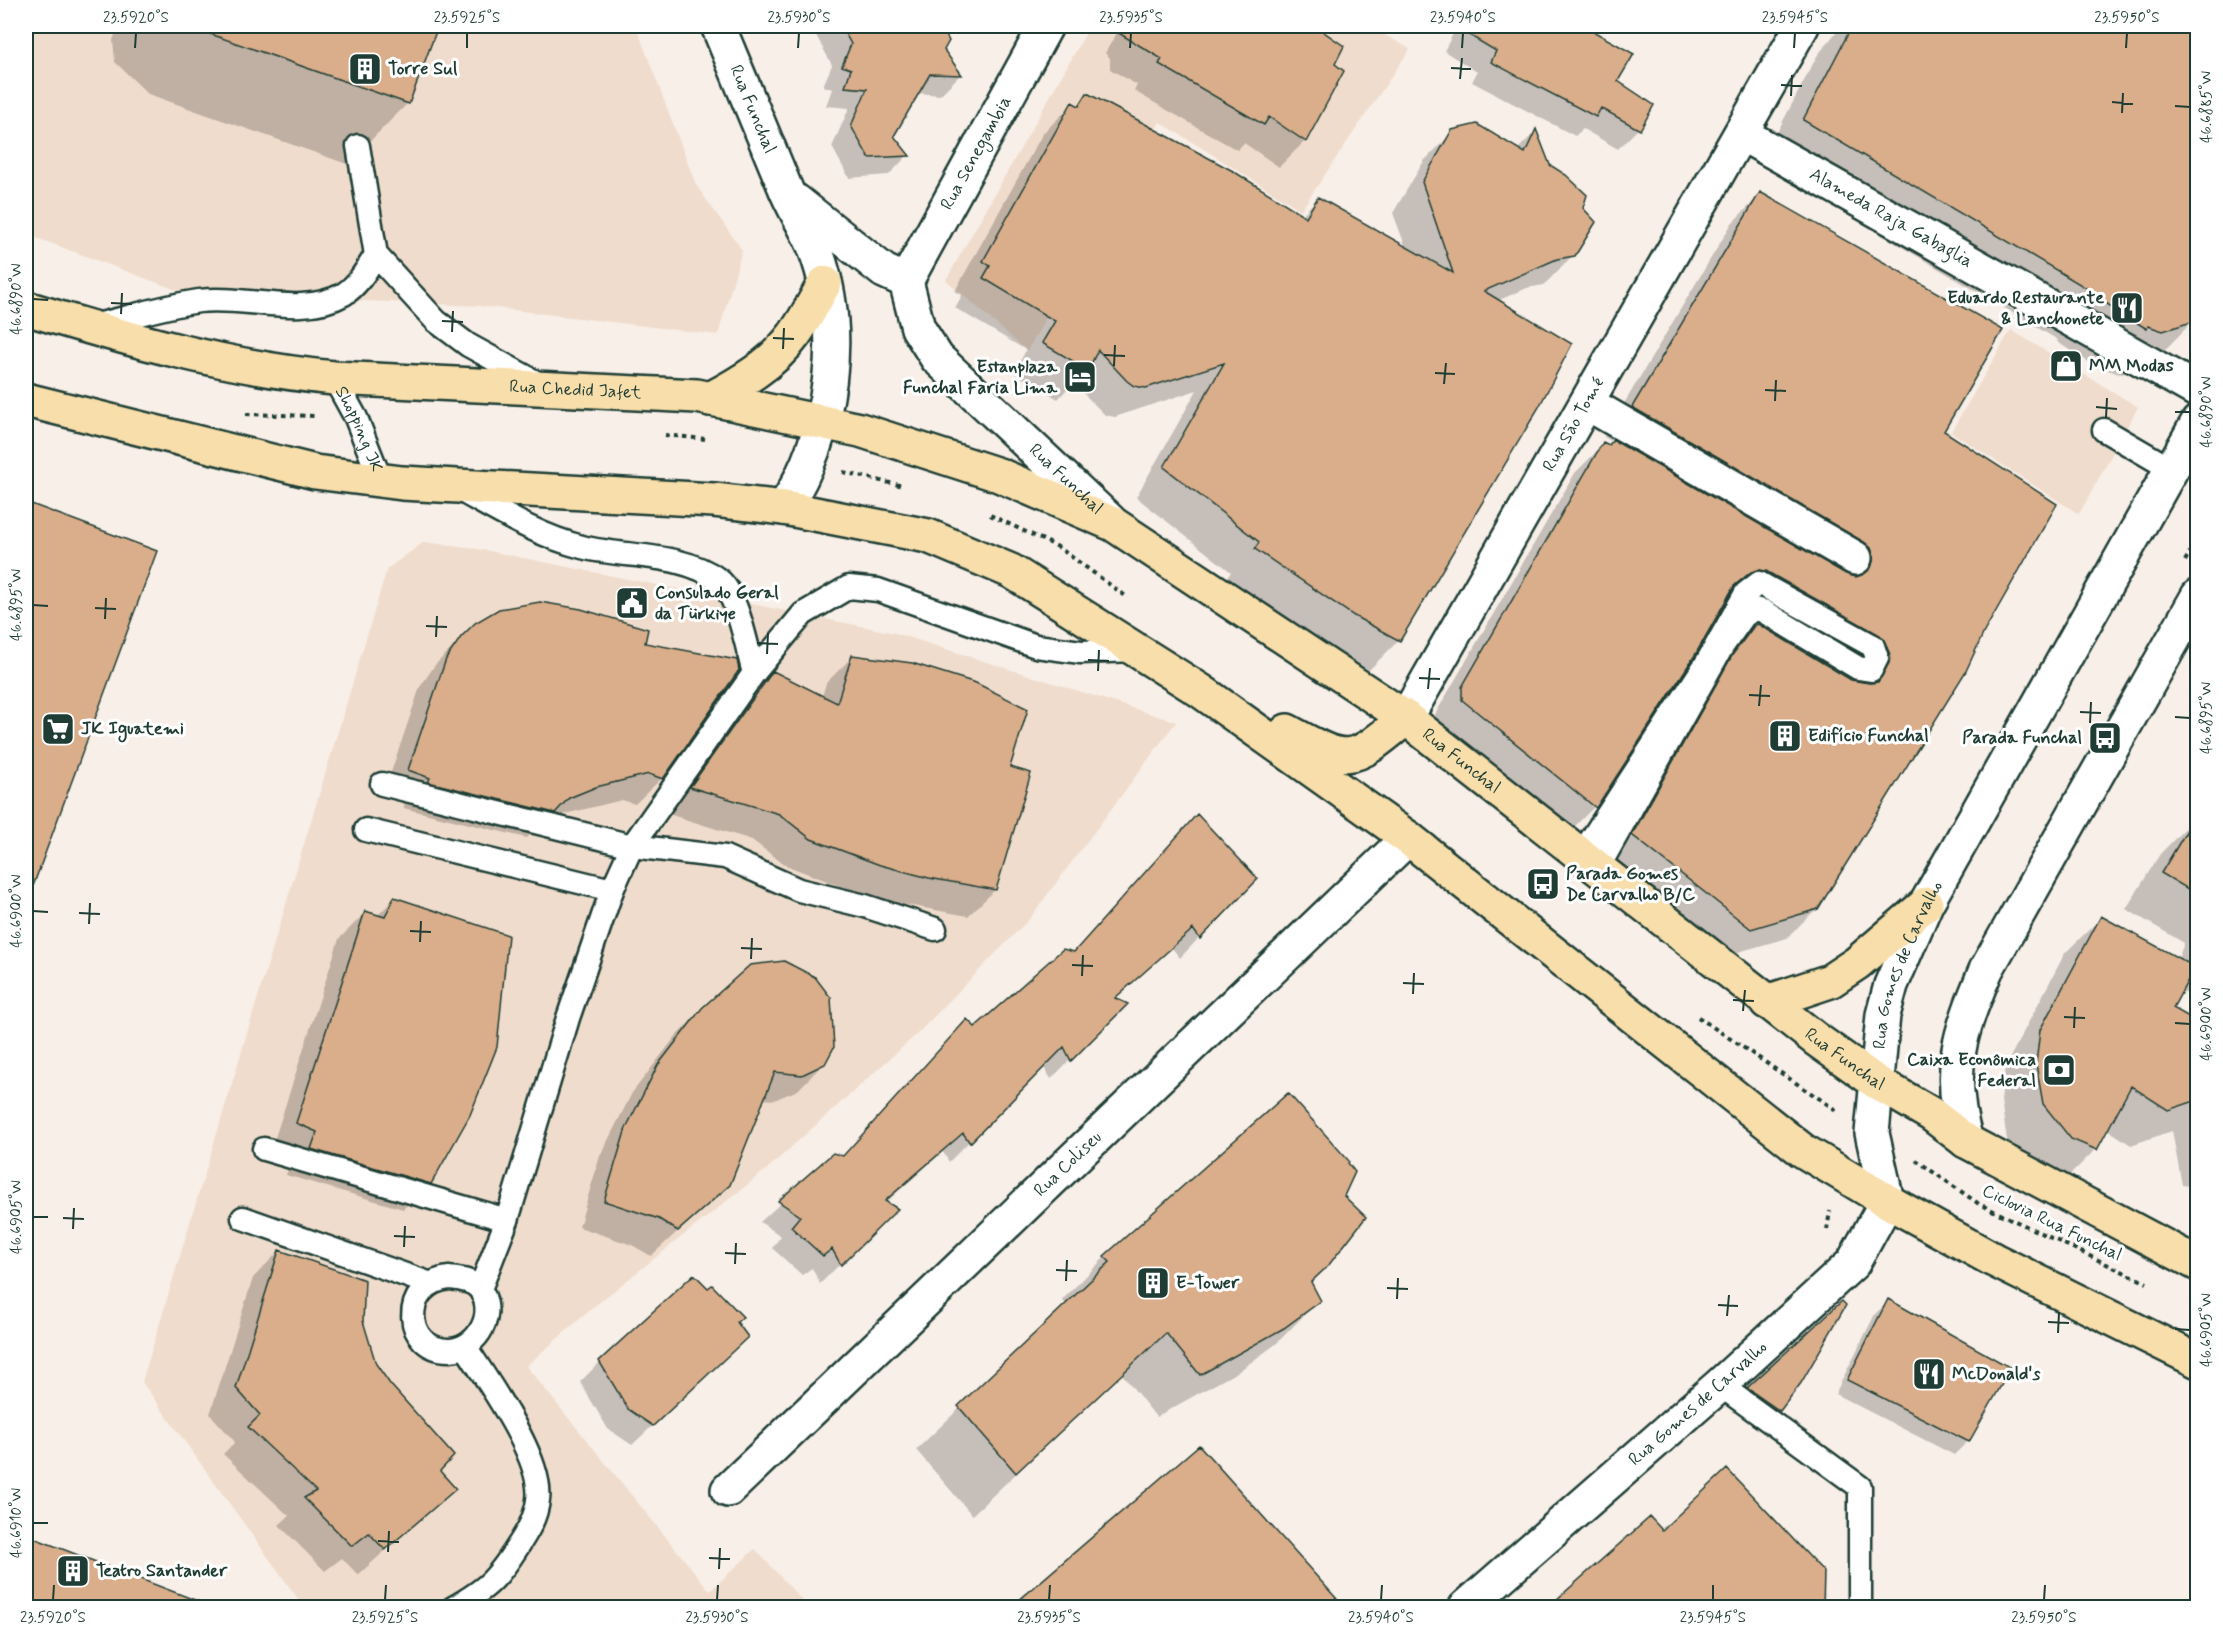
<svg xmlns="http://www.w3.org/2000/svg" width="2223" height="1633" font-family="Mynerve,sans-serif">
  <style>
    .built { fill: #efdccc; fill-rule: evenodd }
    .shadow { fill: #0003 }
    .building { fill: #daae8b; stroke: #1f3d34; stroke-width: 1.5 }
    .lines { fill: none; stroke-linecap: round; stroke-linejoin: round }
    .lane-casing { stroke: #1f3d34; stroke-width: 27 }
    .street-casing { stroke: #1f3d34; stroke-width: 38 }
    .secondary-casing { stroke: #1f3d34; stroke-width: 38 }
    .primary-casing { stroke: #1f3d34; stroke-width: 38 }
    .path { stroke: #1f3d34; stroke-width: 4; stroke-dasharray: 4.5 4.5; stroke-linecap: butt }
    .lane { stroke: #fff; stroke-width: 22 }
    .street { stroke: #fff; stroke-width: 33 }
    .secondary { stroke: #fff; stroke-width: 33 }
    .primary { stroke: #f8deab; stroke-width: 33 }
    .ticks { fill: none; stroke: #1f3d34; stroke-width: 2 }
    .labels { text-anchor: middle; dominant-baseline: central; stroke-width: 6; stroke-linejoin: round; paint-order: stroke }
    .poi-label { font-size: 18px; font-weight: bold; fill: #1f3d34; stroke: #fff; text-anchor: start }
    .street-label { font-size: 18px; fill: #1f3d34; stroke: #fff }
    .neatline { fill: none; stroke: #1f3d34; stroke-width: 2 }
    .ticks-label { font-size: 15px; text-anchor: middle; fill: #1f3d34 }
  </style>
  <rect width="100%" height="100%" fill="#f8efe8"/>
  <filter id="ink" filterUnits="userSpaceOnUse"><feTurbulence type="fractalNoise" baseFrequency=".0167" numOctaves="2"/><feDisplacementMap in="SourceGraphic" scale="12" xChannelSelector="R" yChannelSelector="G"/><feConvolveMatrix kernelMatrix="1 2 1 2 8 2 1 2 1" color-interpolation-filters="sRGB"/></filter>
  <g filter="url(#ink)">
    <path class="built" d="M26 26H636L696 185 742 250 718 335 481 306 185 293 26 234Z
      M1090 26H1131L1167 50 1159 64 1264 125 1275 109 1335 64 1344 46 1324 32 1320 26H1369L1410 49 1301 210 1160 122 1027 351 946 280ZM1073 102 1079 106 984 278 990 266 983 261Z
      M2011 330 2138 407 2079 514 1951 432Z
      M424 542 484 550 895 633 1176 722 1030 918 917 1034 767 1169 597 1304 526 1366 710 1591 755 1549 808 1607H304L142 1382 387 569ZM540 602 581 609 647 629 643 649 687 671 694 652 756 663 809 689 834 712 853 655 912 663 976 683 1028 709 1010 767 1031 773 996 890 929 878 880 865 811 839 779 814 649 774 596 787 569 798 534 835 422 799 430 778 408 769 446 659 461 637 475 623 499 609ZM394 897 508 935 497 1047 470 1115 427 1191 310 1153 317 1132 296 1123 365 911 385 917ZM784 961 815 977 831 998 834 1047 826 1064 802 1075 768 1072 770 1086 730 1185 678 1231 659 1219 604 1202 626 1128 658 1065 702 1008 750 965ZM279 1250 365 1280 363 1321 376 1364 390 1384 454 1456 440 1471 456 1489 385 1550 369 1533 352 1546 305 1498 316 1491 249 1426 260 1415 236 1387Z"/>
    <path class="shadow" d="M118 26H436L408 103 347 164 148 94 115 62 113 40Z
      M811 26H938L935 40 960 75 940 95 917 93 892 136 908 155 889 175 849 178 832 147 849 108 826 106 832 89 823 86 832 65Z
      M1121 26H1317L1322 28 1333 65 1305 141 1279 167 1244 143 1237 150 1134 91 1137 85 1110 69V58L1105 53Z
      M1457 26H1581L1632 55 1616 82 1652 105 1638 129 1618 149 1583 129 1575 136 1472 82 1477 72 1444 51Z
      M1680 26H1695L1690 31Z
      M1841 26H2198V315L2194 320 2151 364 2119 374 2105 369 2103 371 2057 342 2058 340 1761 163 1817 56Z
      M1088 95 1301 216 1318 198 1406 248 1393 213 1424 161 1453 132 1517 150 1535 132 1573 255 1544 285 1527 288 1497 301 1538 406 1399 640 1369 670 1325 645 1227 578 1231 572 1136 497 1197 390 1115 417 1105 415 1073 383 1058 399 1014 373 1026 350 955 308 962 295 955 291 1043 133 1073 104 1077 106Z
      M1761 194 1942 432 2055 504 1817 908 1787 938 1721 957 1604 865 1725 657 1755 627 1851 681 1859 683 1857 671 1736 600 1725 599 1694 654 1594 807 1565 836 1433 729V718L1575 473 1604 444 1608 446 1613 442 1604 437 1732 223Z
      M26 504 155 552 26 903Z
      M462 638 643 644 662 778 635 804 622 800 569 813 542 823 527 838 403 808 405 804 383 796 420 687 435 665Z
      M853 656 1008 768 995 890 968 916 902 904 853 891 785 865 752 840 665 813 747 699 773 673 822 697 826 683Z
      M1197 816 1256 879 1199 938 1180 958 1172 948 1114 999 1125 1005 1051 1079 1043 1066 949 1162 943 1152 885 1203 895 1209 820 1284 812 1268 802 1275 772 1248 781 1236 760 1222 833 1155 842 1158 967 1021 975 1029 1072 953Z
      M2195 818 2198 819V1000L2181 991 2171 1008 2198 1023V1195L2196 1187 2182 1185 2172 1131 2131 1145 2107 1129 2096 1149 2060 1185 2035 1175 2007 1140 2001 1101 2005 1067 2065 953 2101 918 2178 959 2184 943 2126 909 2160 854Z
      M394 899 430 1183 403 1209 286 1175 292 1158 271 1150 339 939 365 913 377 916Z
      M703 1009 824 1063 798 1090 774 1100 763 1099 729 1184 651 1256 632 1245 579 1227 600 1156 632 1093 676 1036Z
      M1342 1196 1309 1282 1319 1300 1276 1344 1239 1371 1156 1417 1122 1374 972 1515 916 1450 1067 1305 1062 1300 1105 1257Z
      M279 1251 362 1321 374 1364 438 1471 454 1489 358 1575 342 1558 325 1571 279 1525 289 1516 223 1454 235 1442 210 1414 253 1278Z
      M1889 1301 2009 1369 1968 1441 1954 1455 1835 1394 1875 1314Z
      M1842 1303 1779 1410 1773 1416 1742 1395Z
      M735 1322 726 1357 632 1445 608 1429 580 1382 600 1362Z
      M26 1536 211 1608H26Z"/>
    <path class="building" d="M200 26H438L409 104 199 30Z
      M841 26H941L949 41 944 50 962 75 930 74 894 136 910 156 869 158 851 126 867 89 845 87 851 69 842 66 851 44Z
      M1107 26H1323L1324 32 1344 46 1335 64 1344 71 1306 142 1269 117 1264 125 1159 64 1162 59Z
      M1454 26H1584L1634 54 1618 81 1654 105 1640 130 1601 108 1596 117 1491 62 1496 51Z
      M1852 26H2198V320L2163 331 2148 326 2147 329 2099 299 2100 296 1803 120Z
      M1087 93 1233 171 1306 217 1318 197 1453 273 1422 182 1452 130 1477 124 1525 153 1536 129 1550 165 1566 175 1587 195 1583 208 1596 222 1575 256 1557 259 1484 291 1572 344 1539 407 1400 641 1354 616 1255 549 1259 542 1164 467 1224 363 1146 388 1134 386 1127 381 1098 350 1088 370 1042 343 1055 321 983 278 990 266 983 261 1072 102 1079 106Z
      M1760 192 2003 330 1944 431 2057 504 1984 632 1966 671 1818 909 1751 929 1632 835 1733 654 1754 626 1758 624 1851 680 1869 683 1878 682 1889 663 1890 654 1880 635 1766 571 1759 570 1751 572 1734 586 1695 655 1596 808 1462 700V687L1603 442 1609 445 1613 440 1846 574 1856 577 1864 574 1871 568 1874 557 1871 548 1864 542 1632 407Z
      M26 502 157 551 29 897 26 896Z
      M540 602 581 609 648 629 645 643 737 660 739 670 663 779 649 774 596 787 569 798 555 813 428 782 430 778 408 770 446 659 461 637 475 623 499 609Z
      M852 655 912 663 976 683 1028 709 1010 767 1031 773 996 890 929 878 880 865 811 839 779 814 690 787 773 671 837 703Z
      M2198 812V895L2161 873Z
      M1197 814 1258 879 1200 939 1193 929 1115 998 1128 1004 1071 1061 1064 1047 970 1143 963 1133 885 1201 898 1209 841 1265 832 1249 823 1256 791 1227 800 1216 778 1201 833 1153 843 1156 967 1019 975 1027 1063 949 1074 952Z
      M394 897 508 935 497 1047 470 1115 431 1184 311 1149 317 1132 296 1123 365 911 385 917Z
      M2101 916 2195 967 2173 1008 2198 1022V1100L2168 1110 2131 1086 2097 1150 2071 1139 2043 1104 2036 1064 2040 1030Z
      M784 961 815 977 831 998 834 1047 825 1064 802 1075 775 1072 730 1185 678 1231 659 1219 604 1201 626 1128 658 1065 702 1008 750 965Z
      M1288 1093 1349 1161 1348 1163 1355 1172 1344 1196 1366 1217 1328 1266 1311 1282 1321 1301 1284 1328 1200 1375 1166 1333 1016 1473 958 1406 1110 1262 1104 1256Z
      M279 1250 365 1280 363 1321 376 1364 390 1384 454 1456 440 1471 456 1489 385 1550 369 1533 352 1546 304 1498 316 1491 248 1427 260 1415 236 1388Z
      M694 1274 693 1276 695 1275 708 1288 712 1285 743 1317 737 1322 748 1337 653 1426 628 1409 599 1361Z
      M1888 1299 2011 1368 1969 1442 1847 1380Z
      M1842 1301 1846 1305 1801 1383 1780 1411 1747 1388Z
      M1199 1445 1345 1608H1010Z
      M1727 1469 1824 1572 1823 1608H1547L1650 1517 1662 1530Z
      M26 1535 208 1605V1608H26Z"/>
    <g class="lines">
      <defs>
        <g id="lane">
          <path d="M358 146 376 255 436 321 468 345 541 385"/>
          <path d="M92 326C128 318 163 306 199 301 245 295 302 318 344 294 358 285 367 269 376 255"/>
          <path id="s1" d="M334 378 356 418 381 481"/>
          <path d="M2104 430 2171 469"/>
          <path d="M458 489C498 511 538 536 582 547 625 558 682 552 719 580 738 595 747 649 754 673"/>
          <path d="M382 784 632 846 725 857 799 890 865 906 935 929"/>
          <path d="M366 830 612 890"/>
          <path d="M1581 855 1707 662 1746 593 1759 583 1873 646 1877 658 1871 670 1858 668 1763 611 1754 609 1744 616 1722 647 1598 868"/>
          <path d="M264 1149 507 1220"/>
          <path d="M243 1218 428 1283"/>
          <path d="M449 1278C459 1279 472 1280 479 1288 498 1312 478 1349 450 1350 403 1351 399 1284 449 1278Z"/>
          <path d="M480 1289 507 1220 568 1018 612 890 632 846 754 673 803 614 849 587 878 590 1036 646 1081 652 1136 650"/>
          <path d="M1720 1385 1860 1487V1608"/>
          <path d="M453 1608C488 1588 497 1579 518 1546 527 1532 536 1518 538 1500 544 1459 487 1381 465 1346"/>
        </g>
        <g id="street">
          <path id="s2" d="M718 26C740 79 762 132 784 185 792 206 805 225 814 246 847 330 832 434 784 508"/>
          <path id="s3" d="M1742 134 2198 391"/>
          <path d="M796 201 884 271 906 281"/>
          <path id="s4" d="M906 281 918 328 937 358 1110 521"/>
          <path id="s5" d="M906 281 1046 26"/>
          <path d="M1587 403 1855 558"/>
          <path id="s6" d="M1406 718 1802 26"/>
          <path id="s7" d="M728 1490 1408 838"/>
          <path id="s8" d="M1465 1608 1720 1385 1853 1263 1887 1201"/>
        </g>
        <g id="secondary">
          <path d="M1966 1141C1946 1071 1959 1034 1986 970L2198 596"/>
          <path id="s9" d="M1887 1201 1872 1133 1883 1015 1891 985 1926 904 2198 422"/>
        </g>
        <g id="primary">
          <path id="s10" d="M26 308C127 339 229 368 334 378L697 396 860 430 999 475 1113 524 1406 718 1817 1040 1876 1082 1931 1114 1966 1141 2198 1264"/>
          <path d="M710 399C740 383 773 364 794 335 806 319 815 300 825 283"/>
          <path d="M26 400 315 472 402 483 714 500 784 508 928 536 1011 571 1201 691 1408 838 1802 1150 1887 1201 1994 1260 2198 1361"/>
          <path d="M1287 731C1351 766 1351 763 1406 718"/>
          <path d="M1767 1002 1830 981 1857 963 1926 904"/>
        </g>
      </defs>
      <use href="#lane" class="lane-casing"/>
      <use href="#street" class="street-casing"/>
      <use href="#secondary" class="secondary-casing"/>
      <use href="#primary" class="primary-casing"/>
      <path class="path" d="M246 414 316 416
        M665 435 705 439
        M843 472 903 486
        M990 515 1058 547 1127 597
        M2185 561 2198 538
        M1698 1017 1836 1110
        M1916 1160 1979 1204 2147 1283
        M1827 1230 1830 1211"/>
      <use href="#lane" class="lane"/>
      <use href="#street" class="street"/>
      <use href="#secondary" class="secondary"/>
      <use href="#primary" class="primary"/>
    </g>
  </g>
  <path class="ticks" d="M135 48 136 33M467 48V33M798 48 799 33M1130 48 1131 33M1462 48 1463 33M1794 48 1795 33M2126 48 2127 33M1451 68 1471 69M1460 79 1462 58M1781 85 1802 86M1791 96 1792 75M2112 102 2133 104M2175 106 2190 107M2122 113 2123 93M33 299 48 300M111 303 132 304M121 314 122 293M442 321 463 322M452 332 453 311M773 338 794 339M783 349 784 328M1104 355 1125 356M1114 366 1115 345M1435 373 1455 374M1444 384 1446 363M1765 390 1786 391M1775 401 1776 380M2096 407 2117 409M2175 412H2190M2106 418 2107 398M33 605 48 606M95 608 116 609M105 619 106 598M426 626 447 627M436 637 437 616M757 643 778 644M767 654 768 633M1088 660 1109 661M1098 671 1099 650M1419 678 1440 679M1428 689 1430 668M1749 695 1770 696M1759 706 1761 685M2080 712 2101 713M2175 717 2190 718M2090 723 2091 702M33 911 48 912M79 913 100 914M89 924 90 903M410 931 431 932M420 942 421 921M741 948 762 949M751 959 752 938M1072 965 1093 966M1082 976 1083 955M1403 983 1424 984M1413 994 1414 973M1733 1000 1754 1001M1743 1011 1745 990M2064 1017 2085 1018M2175 1023 2190 1024M2074 1028 2075 1007M33 1217H48M63 1218 84 1219M73 1229 74 1208M394 1236 415 1237M404 1247 405 1226M725 1253 746 1254M735 1264 736 1243M1056 1270 1077 1271M1066 1281 1067 1260M1387 1288 1408 1289M1397 1299 1398 1278M1718 1305 1738 1306M1727 1316 1729 1295M2048 1322 2069 1323M2175 1329 2190 1330M2058 1333 2059 1312M33 1523H48M378 1541 399 1542M388 1552 389 1531M709 1558 730 1559M719 1569 720 1548M53 1600 54 1585M385 1600 386 1585M717 1600 718 1585M1049 1600 1050 1585M1381 1600 1382 1585M1713 1600V1585M2044 1600 2045 1585"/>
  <defs>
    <symbol id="building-square" viewBox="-11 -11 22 22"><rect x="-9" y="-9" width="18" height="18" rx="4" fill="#1f3d34" stroke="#fff"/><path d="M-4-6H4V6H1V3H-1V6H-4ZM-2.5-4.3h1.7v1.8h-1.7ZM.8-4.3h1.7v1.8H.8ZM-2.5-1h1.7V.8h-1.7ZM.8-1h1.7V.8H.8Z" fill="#fff"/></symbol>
    <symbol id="restaurant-square" viewBox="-11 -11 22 22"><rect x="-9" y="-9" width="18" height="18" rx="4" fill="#1f3d34" stroke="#fff"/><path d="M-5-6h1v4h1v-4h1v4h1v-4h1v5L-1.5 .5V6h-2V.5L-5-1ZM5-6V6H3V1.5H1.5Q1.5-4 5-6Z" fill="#fff"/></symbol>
    <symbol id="shop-square" viewBox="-11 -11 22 22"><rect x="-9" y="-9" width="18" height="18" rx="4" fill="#1f3d34" stroke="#fff"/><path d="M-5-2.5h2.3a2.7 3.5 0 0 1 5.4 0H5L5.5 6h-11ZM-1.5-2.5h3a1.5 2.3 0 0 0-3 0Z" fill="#fff"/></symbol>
    <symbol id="hotel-square" viewBox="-11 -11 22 22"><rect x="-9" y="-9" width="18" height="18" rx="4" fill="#1f3d34" stroke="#fff"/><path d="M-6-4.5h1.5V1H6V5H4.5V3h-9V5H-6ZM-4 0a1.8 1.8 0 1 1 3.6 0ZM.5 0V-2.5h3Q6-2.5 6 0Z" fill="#fff"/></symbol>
    <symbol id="civic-square" viewBox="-11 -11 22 22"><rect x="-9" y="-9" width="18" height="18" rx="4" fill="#1f3d34" stroke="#fff"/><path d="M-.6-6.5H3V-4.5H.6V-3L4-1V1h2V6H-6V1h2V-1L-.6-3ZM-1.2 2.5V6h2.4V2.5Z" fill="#fff"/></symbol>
    <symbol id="supermarket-square" viewBox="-11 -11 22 22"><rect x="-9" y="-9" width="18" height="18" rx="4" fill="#1f3d34" stroke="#fff"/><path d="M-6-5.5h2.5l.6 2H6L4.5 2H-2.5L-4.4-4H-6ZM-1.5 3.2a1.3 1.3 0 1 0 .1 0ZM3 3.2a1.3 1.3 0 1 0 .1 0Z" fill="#fff"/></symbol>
    <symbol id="bus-square" viewBox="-11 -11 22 22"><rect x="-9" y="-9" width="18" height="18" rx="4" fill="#1f3d34" stroke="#fff"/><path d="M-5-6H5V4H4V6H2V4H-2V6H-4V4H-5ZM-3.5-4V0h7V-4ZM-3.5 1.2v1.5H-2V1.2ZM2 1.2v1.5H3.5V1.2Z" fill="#fff"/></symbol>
    <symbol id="bank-square" viewBox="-11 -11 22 22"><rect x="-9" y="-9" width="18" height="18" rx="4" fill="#1f3d34" stroke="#fff"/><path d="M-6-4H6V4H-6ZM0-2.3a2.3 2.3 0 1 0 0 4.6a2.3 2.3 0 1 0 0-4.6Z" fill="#fff"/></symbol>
  </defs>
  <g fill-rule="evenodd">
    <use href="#building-square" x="346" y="50" width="38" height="38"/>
    <use href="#restaurant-square" x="2108" y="289" width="38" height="38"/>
    <use href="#shop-square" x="2047" y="347" width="38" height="38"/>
    <use href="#hotel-square" x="1061" y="358" width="38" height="38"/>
    <use href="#civic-square" x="613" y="584" width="38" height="38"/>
    <use href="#supermarket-square" x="39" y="710" width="38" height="38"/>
    <use href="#building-square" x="1766" y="717" width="38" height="38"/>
    <use href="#bus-square" x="2086" y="719" width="38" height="38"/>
    <use href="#bus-square" x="1524" y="865" width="38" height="38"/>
    <use href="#bank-square" x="2040" y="1051" width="38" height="38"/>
    <use href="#building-square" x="1134" y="1264" width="38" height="38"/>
    <use href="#restaurant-square" x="1910" y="1355" width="38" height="38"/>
    <use href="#building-square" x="54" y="1552" width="38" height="38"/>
  </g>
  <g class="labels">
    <g class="poi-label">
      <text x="388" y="69">Torre Sul</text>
      <text x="2104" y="298" text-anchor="end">Eduardo Restaurante<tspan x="2104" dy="21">&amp; Lanchonete</tspan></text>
      <text x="2089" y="366">MM Modas</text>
      <text x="1057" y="367" text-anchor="end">Estanplaza<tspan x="1057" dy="21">Funchal Faria Lima</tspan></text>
      <text x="655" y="593">Consulado Geral<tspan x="655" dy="21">da Türkiye</tspan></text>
      <text x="81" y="729">JK Iguatemi</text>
      <text x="1808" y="736">Edifício Funchal</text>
      <text x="2082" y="738" text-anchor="end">Parada Funchal</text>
      <text x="1566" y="874">Parada Gomes<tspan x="1566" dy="21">De Carvalho B/C</tspan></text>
      <text x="2036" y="1060" text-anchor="end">Caixa Econômica<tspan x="2036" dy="21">Federal</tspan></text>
      <text x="1176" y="1283">E-Tower</text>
      <text x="1952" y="1374">McDonald's</text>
      <text x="96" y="1571">Teatro Santander</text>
    </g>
    <g class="street-label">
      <text stroke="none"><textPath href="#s2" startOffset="90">Rua Funchal</textPath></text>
      <text stroke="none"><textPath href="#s5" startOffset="146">Rua Senegambia</textPath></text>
      <text stroke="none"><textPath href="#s3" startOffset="171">Alameda Raja Gabaglia</textPath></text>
      <text stroke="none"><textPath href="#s10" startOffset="558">Rua Chedid Jafet</textPath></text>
      <text stroke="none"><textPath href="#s6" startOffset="338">Rua São Tomé</textPath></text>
      <text stroke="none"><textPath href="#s1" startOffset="57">Shopping JK</textPath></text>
      <text stroke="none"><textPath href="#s4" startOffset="261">Rua Funchal</textPath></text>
      <text stroke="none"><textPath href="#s10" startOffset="1538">Rua Funchal</textPath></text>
      <text stroke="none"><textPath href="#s9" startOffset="243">Rua Gomes de Carvalho</textPath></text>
      <text stroke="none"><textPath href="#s10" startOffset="2024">Rua Funchal</textPath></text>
      <text stroke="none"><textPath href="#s7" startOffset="471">Rua Coliseu</textPath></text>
      <text transform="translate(2052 1223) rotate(26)">Ciclovia Rua Funchal</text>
      <text stroke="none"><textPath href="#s8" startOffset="310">Rua Gomes de Carvalho</textPath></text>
    </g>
  </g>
  <rect width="2223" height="1633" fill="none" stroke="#fff" stroke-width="66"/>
  <rect x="33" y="33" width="2157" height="1567" class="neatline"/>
  <g class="ticks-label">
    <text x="136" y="22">23.5920°S</text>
    <text x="467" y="22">23.5925°S</text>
    <text x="799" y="22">23.5930°S</text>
    <text x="1131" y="22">23.5935°S</text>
    <text x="1463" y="22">23.5940°S</text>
    <text x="1795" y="22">23.5945°S</text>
    <text x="2127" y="22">23.5950°S</text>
    <text transform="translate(2206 107) rotate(-90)" y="5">46.6885°W</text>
    <text transform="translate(16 299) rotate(-90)" y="5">46.6890°W</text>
    <text transform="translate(2206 412) rotate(-90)" y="5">46.6890°W</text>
    <text transform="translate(16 605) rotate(-90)" y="5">46.6895°W</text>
    <text transform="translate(2206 718) rotate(-90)" y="5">46.6895°W</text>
    <text transform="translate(16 911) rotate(-90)" y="5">46.6900°W</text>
    <text transform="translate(2206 1024) rotate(-90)" y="5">46.6900°W</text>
    <text transform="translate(16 1217) rotate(-90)" y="5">46.6905°W</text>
    <text transform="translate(2206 1330) rotate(-90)" y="5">46.6905°W</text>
    <text transform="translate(16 1523) rotate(-90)" y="5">46.6910°W</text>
    <text x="53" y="1622">23.5920°S</text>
    <text x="385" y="1622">23.5925°S</text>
    <text x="717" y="1622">23.5930°S</text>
    <text x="1049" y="1622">23.5935°S</text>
    <text x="1381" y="1622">23.5940°S</text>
    <text x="1713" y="1622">23.5945°S</text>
    <text x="2044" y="1622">23.5950°S</text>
  </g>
</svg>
